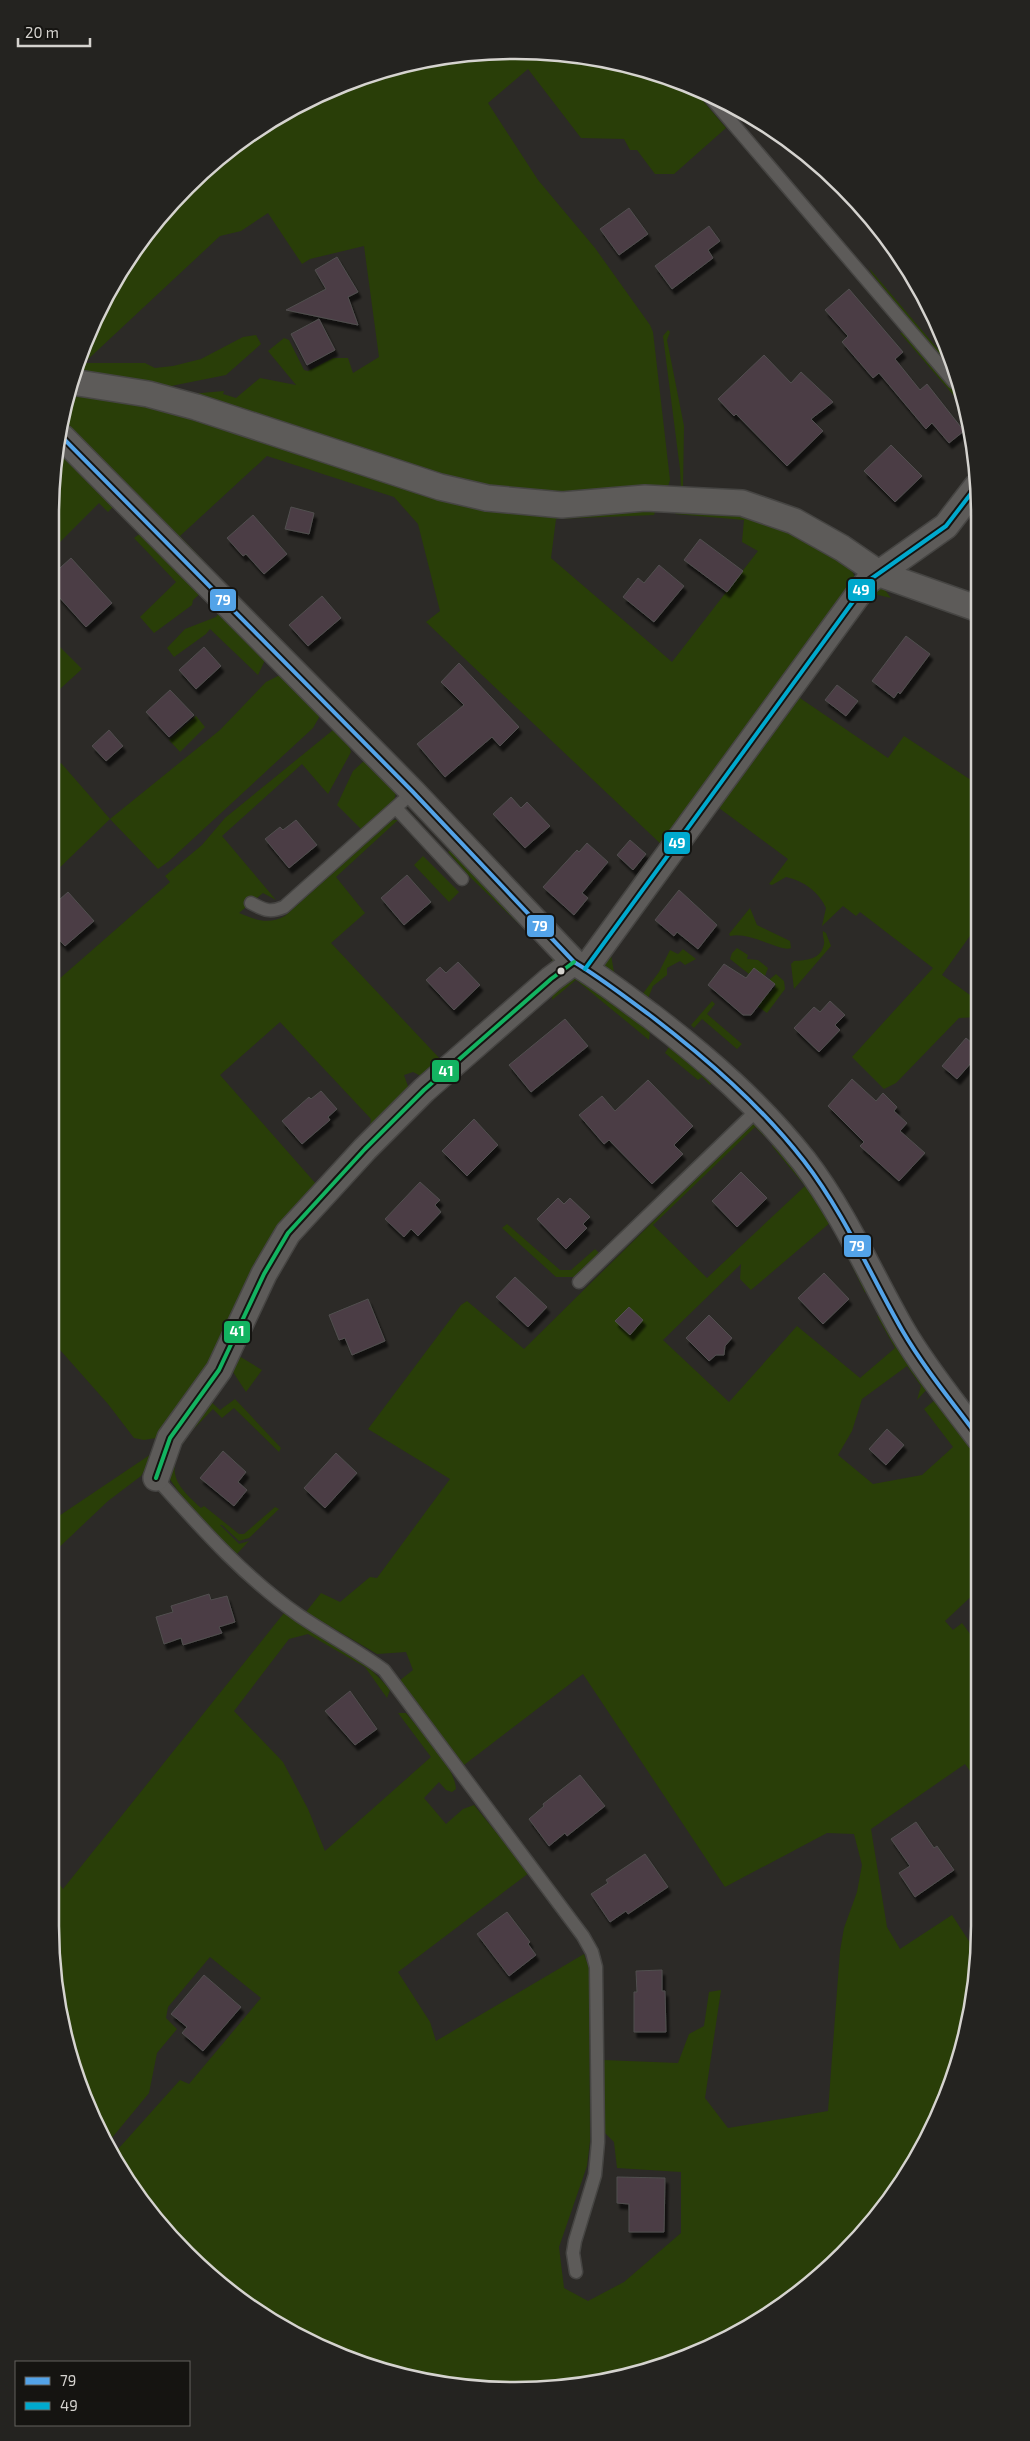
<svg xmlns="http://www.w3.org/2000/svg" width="1030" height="2441" font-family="'Exo 2',sans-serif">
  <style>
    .green { fill: #293e08 }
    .building { fill: #4b3c44; stroke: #514f4f; filter: url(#shadow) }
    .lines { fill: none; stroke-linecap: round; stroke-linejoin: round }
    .service-casing { stroke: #464543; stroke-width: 15 }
    .minor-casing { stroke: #464543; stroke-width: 28 }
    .service { stroke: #5d5b59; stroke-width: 12 }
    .minor { stroke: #5d5b59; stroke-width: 25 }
    .bus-1-casing { stroke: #151411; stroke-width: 8 }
    .bus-2-casing { stroke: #151411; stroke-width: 8 }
    .bus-3-casing { stroke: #151411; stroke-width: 8 }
    .bus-1 { stroke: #53a3e8; stroke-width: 4 }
    .bus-2 { stroke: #00a9ce; stroke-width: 4 }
    .bus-3 { stroke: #13b361; stroke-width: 4 }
    .bus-dot { fill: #d5d3cf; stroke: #151411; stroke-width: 2 }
    .rim { fill: none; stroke: #d5d3cf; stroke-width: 2.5 }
    .line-badge { stroke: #151411; stroke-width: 2 }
    .badge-label { font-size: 14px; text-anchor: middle; font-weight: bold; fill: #fff }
  </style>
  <defs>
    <filter id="shadow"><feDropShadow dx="3" dy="5.5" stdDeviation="1" flood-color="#0009"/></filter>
  </defs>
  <rect width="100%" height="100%" fill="#2c2a27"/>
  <path class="green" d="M484 51 575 54 664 75 693 89 726 128 674 174H655L637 150H630L624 139 581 138 528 69 488 103 538 180 595 248 650 325 653 332 670 480 667 489 572 496 472 486 190 394 224 391 223 394 236 398 260 378 296 385 268 351 284 338 289 340 304 370 308 371 333 358H348L353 373 379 357 364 246 310 259 302 264 268 213 241 231 220 236 84 363H145L155 368 173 366 201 359 243 337 256 335 261 344 226 375 166 387 73 373 112 283 165 209 232 146 309 98 394 66Z
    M869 268 948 361 950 369 872 274Z
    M668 330 670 332 667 340 684 426 683 488 681 489 680 469 663 336Z
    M904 332 959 397 961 404 900 333Z
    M71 389 118 396 390 478 656 509 654 515 556 519 551 558 672 662 758 551 742 542 744 520 675 514 679 509 695 507 768 518 848 563 854 575 855 586 664 847 426 622 440 611 418 524 394 497 267 456 180 536 203 560 193 564 64 430Z
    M61 447 114 506 108 512 99 503 50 552V515Z
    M146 533 201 593 193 600 192 605 154 633 140 617 176 582 134 538 138 535Z
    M882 586 891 598 874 594 797 696 888 758 904 736 977 784V926L942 975 977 1000 978 1017 959 1018 896 1083 884 1089 852 1057 933 968 860 912 856 916 843 906 822 926 826 908C819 892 804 881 786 877L772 885 769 884 788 859 719 808 611 955 614 972 621 981 602 966 870 590Z
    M221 610 266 658 258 675 210 629 206 634 174 657 167 648 185 629 216 617Z
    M50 637 82 669 50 698Z
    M282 674 321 714 313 728 169 861 158 869 110 819 50 877V774L61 763 110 819 220 730 266 682Z
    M196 716 205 727 180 752 169 740Z
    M333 730 349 746 351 752 328 794 302 764 222 836 276 900 263 893 239 913C256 920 268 925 285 916L392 820H398L336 877 365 913 331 943 442 1061 423 1077 413 1072 404 1075 410 1092 370 1126 371 1119 280 1022 220 1075 317 1185 213 1370 165 1433 156 1438 144 1440 134 1438 108 1404 53 1342 50 1346V987L170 882 165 876 202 845 225 818Z
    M366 759 397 789 394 801 362 830 337 805 353 771Z
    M453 848 554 951 558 962 555 967 551 966 552 959 548 952 470 877 448 852Z
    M423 856 459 892 449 902 414 865Z
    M750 908 757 925 790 941 791 948C782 953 750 931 730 936L729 934Z
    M823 931 826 933 831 946 794 989 791 964 794 961C806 960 821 960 824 944 825 940 822 936 823 931Z
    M737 948 748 955 747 959 758 960 768 968 765 976 754 968 749 974 730 959 732 953Z
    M683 949 696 959 685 965 680 961 667 968V975L653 986 647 1001 641 996 659 972 670 950 678 954Z
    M572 974 646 1023 650 1031 649 1040 576 980 552 1000 553 989Z
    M776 974 784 981 785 989 767 1013 757 1006 776 986 769 980Z
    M712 1001 715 1004 707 1014 742 1044 737 1049 702 1019 694 1028 691 1025Z
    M672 1042 716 1078 710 1085 702 1077 698 1080 665 1053Z
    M756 1120 768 1128 765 1137 755 1127 653 1225 707 1278 805 1186 772 1146 775 1141 804 1172 868 1287 865 1293 831 1222 751 1290 740 1279 741 1264 663 1340 729 1402 797 1326 860 1378 895 1348 877 1316 886 1312 930 1386 917 1400 921 1386 907 1366 862 1399 852 1431 838 1455 873 1484 922 1475 953 1447 924 1409 935 1400 979 1449V1589L945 1621 953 1630 962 1623 979 1646 980 1785 965 1764 871 1829 887 1927 900 1949 952 1915 976 1952 955 2075 884 2209 822 2275 748 2329 606 2382 454 2387 366 2366 283 2329 165 2232 111 2157 180 2080 189 2084 261 1998 210 1957 168 2007 166 2018 177 2029 157 2053 149 2093 106 2145 75 2076 50 1926V1872L63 1889 284 1613C321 1636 362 1655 390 1690L387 1698 365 1667 308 1634 289 1639 234 1711 283 1762 308 1809 325 1851 431 1757 398 1713H406C422 1733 454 1764 456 1789L452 1792 446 1790 439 1782 424 1798 446 1824 463 1809 474 1805 529 1873 398 1972 430 2022 436 2041 584 1954 589 1968 590 2141 587 2166 559 2247 564 2288 588 2301 624 2282 681 2233V2172L617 2168 614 2142 604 2132 603 2060 678 2063 689 2034 704 2026 709 1992 721 1990 705 2098 728 2128 828 2111 840 1951 844 1928 857 1892 862 1865 854 1834 827 1833 725 1887 583 1674 464 1765 399 1681 413 1670 406 1652 377 1654 306 1612 321 1593 340 1602 370 1577 377 1578 450 1479 368 1429 461 1305 467 1301 524 1349Z
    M507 1224 560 1270H571L595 1249 599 1253 574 1277H556L502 1228Z
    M284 1253 239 1356 262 1370 246 1392 233 1372 232 1359Z
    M207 1398 220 1410 235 1399 281 1448 279 1452 234 1408 222 1418 213 1409 185 1438 179 1432Z
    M177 1438 183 1443C165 1474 178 1487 201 1508L204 1506 239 1534H244L275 1507 279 1509 249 1538 239 1541 222 1525H220L239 1544 249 1541 236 1555C212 1531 188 1507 169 1478Z
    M157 1450 141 1476 108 1501 50 1556V1522Z"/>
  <path class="building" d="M629 208 648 234 619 255 600 229Z
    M709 226 720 241 708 250 713 258 672 289 655 266Z
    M337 257 358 292 348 297 358 325 286 310 326 289 315 270Z
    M849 289 903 352 895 359 920 390 927 384 964 431 949 443 932 423 926 429 879 373 873 378 842 342 848 336 825 310Z
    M319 319 335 350 307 365 291 334Z
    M764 355 791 383 801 372 833 402 811 419 823 431 787 466 736 414 734 416 718 399Z
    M891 445 922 476 895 502 864 471Z
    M291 507 314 513 309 534 285 529Z
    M253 515 287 554 264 574 246 554 243 556 227 538Z
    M700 539 743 571 727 592 684 560Z
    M71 558 112 603 86 627 50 587V577Z
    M659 565 684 586 654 622 623 597 638 578 644 583Z
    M322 596 341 618 308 646 289 625Z
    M906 636 930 654 900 694 898 692 894 698 872 681Z
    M204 647 221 666 196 689 179 670Z
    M459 663 519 727 500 746 492 737 445 777 417 744 464 705 441 682Z
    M837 685 858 701 846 716 825 700Z
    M170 690 194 715 169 737 146 712Z
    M109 730 123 746 106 761 92 746Z
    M511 797 521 808 527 802 550 826 525 848 493 814Z
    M296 820 317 845 289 868 265 839 280 827 283 830Z
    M630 840 646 854 633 870 617 855Z
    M587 843 608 862 582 893 588 898 574 915 543 887 577 850 579 852Z
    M407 875 431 902 404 925 381 898Z
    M679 890 717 925 698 949 677 932 674 936 655 920Z
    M68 892 94 921 65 946 50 930V908Z
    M458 962 480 985 454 1010 426 980 440 967 446 973Z
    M724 964 746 978 754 968 775 984 751 1015H743L708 985Z
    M830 1001 845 1015 835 1025 840 1030 819 1052 794 1028 814 1007 820 1012Z
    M565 1019 588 1046 531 1092 509 1065Z
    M966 1038 978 1048V1055L957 1079 942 1066Z
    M852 1079 876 1101 883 1093 897 1107 894 1111 907 1123 900 1131 925 1153 899 1181 860 1146 864 1142 828 1106Z
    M648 1080 693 1126 674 1145 683 1154 652 1184 609 1140 604 1144 579 1115 602 1096 615 1111Z
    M321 1091 337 1109 328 1117 330 1120 302 1144 282 1121 309 1097 311 1099Z
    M474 1119 498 1145 467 1176 442 1151Z
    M741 1172 767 1198 737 1227 712 1201Z
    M420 1182 440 1200 435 1205 441 1212 418 1236 411 1229 404 1237 385 1219Z
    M558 1198 564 1204 570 1198 590 1217 583 1224 587 1228 566 1249 537 1219Z
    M824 1273 849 1299 823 1324 798 1298Z
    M515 1277 547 1307 528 1327 496 1297Z
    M368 1299 385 1341 352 1355 345 1338 339 1340 329 1315Z
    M629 1307 643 1320 630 1335 615 1321Z
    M709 1315 732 1338 725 1346 724 1355H716L709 1361 686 1338Z
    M887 1429 904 1445 886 1465 869 1449Z
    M223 1451 246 1472 238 1482 247 1490 234 1506 200 1478Z
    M336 1453 357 1473 325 1508 304 1488Z
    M209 1594 211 1600 227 1596 235 1622 219 1627 222 1633 183 1645 181 1638 164 1644 156 1617 173 1612 171 1606Z
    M350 1691 377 1729 355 1745 325 1711Z
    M580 1775 605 1806 567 1836 565 1833 549 1846 529 1819 544 1806 543 1804Z
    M916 1822 934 1848 937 1846 954 1870 915 1897 899 1873 910 1866 891 1839Z
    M645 1854 668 1887 628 1914 626 1911 610 1922 591 1894 608 1883 606 1880Z
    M507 1912 530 1942 528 1944 536 1955 509 1976 477 1934Z
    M662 1970V1991H665L666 2032H634V1992H637L636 1971Z
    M204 1975 241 2007 203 2051 182 2033 187 2027 171 2014Z
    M617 2177 665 2178 664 2232H629V2204L617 2203Z"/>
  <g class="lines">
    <defs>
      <path id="service" d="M711 98 954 382
        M396 808 462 879
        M251 903C264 910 270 913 284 907L413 792
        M579 1282 750 1117 753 1103
        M156 1478C201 1528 245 1578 300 1616 328 1635 357 1650 384 1670L583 1936 592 1952 596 1967 598 2142 595 2175 575 2241 573 2253 576 2272"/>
      <path id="minor" d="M72 382 148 394 196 407 440 487 487 498 562 505 645 498 742 503 794 521 842 548 880 574 976 608
        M63 438 413 792 574 962C601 978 625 997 651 1016 707 1059 760 1105 804 1161 844 1213 870 1274 902 1330 924 1368 953 1403 979 1438
        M585 969 868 581 946 526 976 487
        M156 1478 170 1438 219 1370 264 1274 288 1233 365 1149 424 1090 551 979 574 962"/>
    </defs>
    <use href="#service" class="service-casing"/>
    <use href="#minor" class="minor-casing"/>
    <use href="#service" class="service"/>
    <use href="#minor" class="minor"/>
    <defs>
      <path id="bus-1" d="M63 438 413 792 574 962C601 978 625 997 651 1016 707 1059 760 1105 804 1161 844 1213 870 1274 902 1330 924 1368 953 1403 979 1438"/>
      <path id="bus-2" d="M585 969 868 581 946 526 976 487"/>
      <path id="bus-3" d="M156 1478 170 1438 219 1370 264 1274 288 1233 365 1149 424 1090 551 979 574 962"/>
    </defs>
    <use href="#bus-1" class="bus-1-casing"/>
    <use href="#bus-2" class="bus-2-casing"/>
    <use href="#bus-3" class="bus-3-casing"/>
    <use href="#bus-1" class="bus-1"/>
    <use href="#bus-2" class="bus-2"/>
    <use href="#bus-3" class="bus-3"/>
  </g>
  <circle class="bus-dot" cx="561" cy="971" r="4.5"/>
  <path d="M0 0H1030V2441H0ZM515 59H515A456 456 0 0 1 971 515V1926A456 456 0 0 1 515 2382H515A456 456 0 0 1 59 1926V515A456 456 0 0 1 515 59Z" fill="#242320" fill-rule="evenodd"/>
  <path class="rim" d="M515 59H515A456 456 0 0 1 971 515V1926A456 456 0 0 1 515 2382H515A456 456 0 0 1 59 1926V515A456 456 0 0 1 515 59Z"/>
  <g class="line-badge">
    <rect x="847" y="578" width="29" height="24" rx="5" fill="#00a9ce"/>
    <rect x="209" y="588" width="28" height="24" rx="5" fill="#53a3e8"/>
    <rect x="663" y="831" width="28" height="24" rx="5" fill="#00a9ce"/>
    <rect x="526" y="914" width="29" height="24" rx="5" fill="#53a3e8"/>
    <rect x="431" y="1059" width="29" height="24" rx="5" fill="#13b361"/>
    <rect x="843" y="1234" width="29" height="24" rx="5" fill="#53a3e8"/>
    <rect x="223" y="1320" width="28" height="24" rx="5" fill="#13b361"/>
  </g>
  <g class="badge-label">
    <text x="861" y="595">49</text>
    <text x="223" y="605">79</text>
    <text x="677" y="848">49</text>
    <text x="540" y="931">79</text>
    <text x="446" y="1076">41</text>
    <text x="857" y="1251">79</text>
    <text x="237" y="1336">41</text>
  </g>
  <rect x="15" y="2361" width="175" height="65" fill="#151411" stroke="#62605d"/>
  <rect x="25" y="2377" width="25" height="8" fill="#53a3e8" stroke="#62605d"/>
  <text x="60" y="2386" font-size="15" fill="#d5d3cf">79</text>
  <rect x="25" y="2402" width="25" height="8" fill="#00a9ce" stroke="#62605d"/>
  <text x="60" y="2411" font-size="15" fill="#d5d3cf">49</text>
  <path d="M18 38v8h72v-8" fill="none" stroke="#d5d3cf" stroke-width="2.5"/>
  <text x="25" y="38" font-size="15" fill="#d5d3cf" stroke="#151411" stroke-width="4" paint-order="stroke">20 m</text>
</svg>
